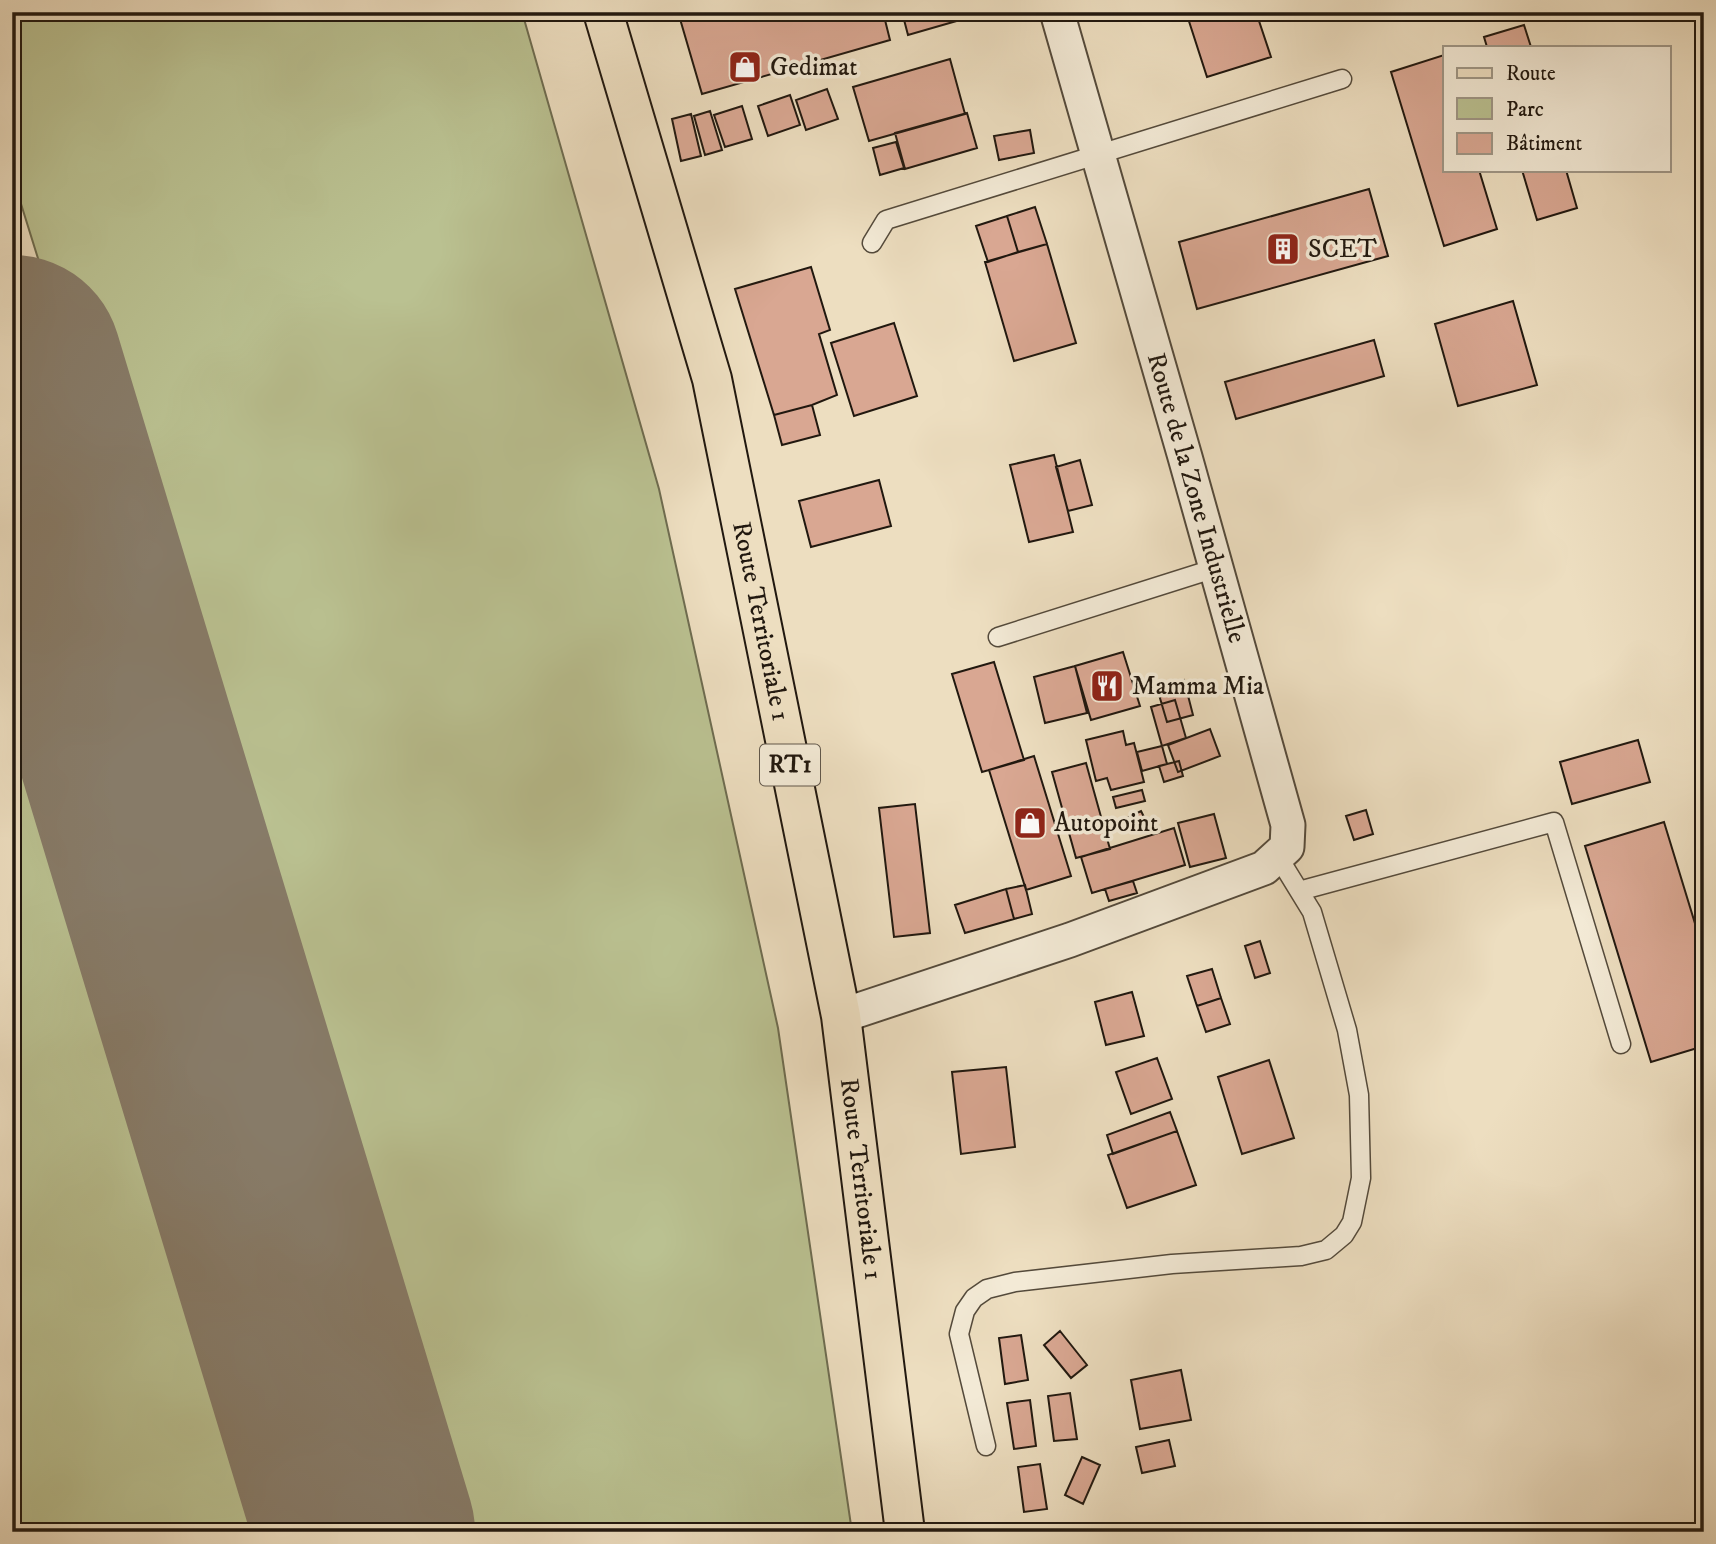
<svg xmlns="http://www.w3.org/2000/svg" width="1716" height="1544" font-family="'IM FELL DW Pica',serif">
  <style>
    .green { fill: #bac191; stroke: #6e6c50; stroke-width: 2 }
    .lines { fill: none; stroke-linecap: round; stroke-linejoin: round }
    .runway { stroke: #877b68; stroke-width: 220 }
    .building { fill: #d9a792; stroke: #21180f; stroke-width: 2 }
    .lane-casing { stroke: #544a3b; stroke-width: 21 }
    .street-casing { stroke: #544a3b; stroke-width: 37 }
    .primary-casing { stroke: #21180f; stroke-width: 42 }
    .lane { stroke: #f3ead6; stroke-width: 18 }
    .street { stroke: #f3ead6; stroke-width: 33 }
    .primary { stroke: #eddec0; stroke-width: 38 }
    .labels { text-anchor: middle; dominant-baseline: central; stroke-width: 7; stroke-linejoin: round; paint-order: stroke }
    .shield { fill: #f3ead6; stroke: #60574b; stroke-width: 2 }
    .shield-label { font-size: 24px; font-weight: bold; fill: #21180f }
    .poi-label { font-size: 26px; fill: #21180f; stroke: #f3ead6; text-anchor: start }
    .street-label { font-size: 26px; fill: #21180f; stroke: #f3ead6 }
  </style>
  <rect width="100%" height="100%" fill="#eddec0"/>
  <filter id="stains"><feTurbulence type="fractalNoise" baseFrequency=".00286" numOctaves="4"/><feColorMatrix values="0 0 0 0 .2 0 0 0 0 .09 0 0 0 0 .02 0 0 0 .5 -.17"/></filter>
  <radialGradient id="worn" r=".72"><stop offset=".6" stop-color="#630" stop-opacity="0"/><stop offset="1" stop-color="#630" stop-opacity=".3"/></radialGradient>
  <path class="green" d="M12 12H522L659 489 778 1028 852 1532H435L12 175Z
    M12 704 263 1532H12Z"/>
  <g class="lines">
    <path class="runway" d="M12 365 365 1532"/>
  </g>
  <path class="building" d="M678 12H883L890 40 702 94Z
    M902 12H966L967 18 908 35Z
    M1186 12H1256L1271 57 1207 77Z
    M1524 25 1531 47H1487L1484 37Z
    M1444 55 1445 170H1479L1497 229 1444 246 1391 72Z
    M950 59 965 114 869 141 853 87Z
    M827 89 838 119 806 130 796 100Z
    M790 95 800 125 768 136 758 106Z
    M742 106 752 139 725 147 714 115Z
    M710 111 722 150 705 155 694 116Z
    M967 113 977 148 905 169 895 133Z
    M691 114 701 156 681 161 672 119Z
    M1030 130 1034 153 999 160 994 136Z
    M896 142 904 168 880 175 873 148Z
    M1522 170H1566L1577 208 1537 220Z
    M1369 189 1388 256 1197 309 1179 242Z
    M1035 207 1047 244 1018 252 1007 216Z
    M1007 216 1018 252 988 262 976 226Z
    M1047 244 1076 343 1014 361 985 262Z
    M811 267 830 330 819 334 837 395 812 405 774 415 735 289Z
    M1513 301 1537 385 1458 406 1435 324Z
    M894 323 917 396 854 416 831 343Z
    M1374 340 1384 376 1236 419 1225 382Z
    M812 405 820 435 782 445 774 415Z
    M1054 455 1073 532 1029 542 1010 465Z
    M1080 460 1092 505 1068 511 1056 467Z
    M879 480 891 526 811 547 799 501Z
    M1123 652 1140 706 1091 720 1075 666Z
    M994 662 1024 760 982 772 952 674Z
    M1075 666 1087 713 1045 723 1034 677Z
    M1184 680 1193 715 1167 722 1157 688Z
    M1175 700 1186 738 1162 746 1151 707Z
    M1210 729 1220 756 1178 772 1168 745Z
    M1123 731 1126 745 1134 743 1144 782 1111 790 1107 778 1096 781 1086 740Z
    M1638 740 1650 782 1572 804 1560 762Z
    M1162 746 1167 764 1142 771 1137 752Z
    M1034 756 1071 876 1026 890 989 770Z
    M1179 761 1183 776 1164 782 1159 766Z
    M1086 763 1110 849 1076 858 1052 772Z
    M1142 790 1145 801 1116 808 1113 797Z
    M915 804 930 933 894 937 879 808Z
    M1366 810 1373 834 1354 840 1346 816Z
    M1141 811 1146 821 1128 830 1123 820Z
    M1214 814 1226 858 1190 867 1178 823Z
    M1664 822 1704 953V1046L1651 1062 1585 846Z
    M1174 828 1185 865 1092 893 1081 857Z
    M1133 881 1137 893 1109 901 1105 889Z
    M1025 885 1032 914 1014 919 1006 889Z
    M1006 889 1014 919 965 933 955 905Z
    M1260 941 1270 973 1255 978 1245 946Z
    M1212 969 1221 998 1197 1006 1187 976Z
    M1132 992 1144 1036 1106 1045 1095 1002Z
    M1221 998 1230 1024 1206 1032 1197 1006Z
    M1157 1058 1172 1099 1131 1114 1116 1072Z
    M1269 1060 1294 1138 1242 1154 1218 1077Z
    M1006 1067 1015 1147 961 1154 952 1072Z
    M1170 1112 1177 1131 1113 1154 1107 1135Z
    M1177 1131 1196 1185 1127 1208 1108 1155Z
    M1060 1331 1087 1365 1071 1378 1044 1345Z
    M1021 1335 1028 1380 1005 1384 999 1338Z
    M1181 1370 1191 1420 1140 1429 1131 1380Z
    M1070 1393 1077 1439 1054 1441 1048 1396Z
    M1030 1400 1036 1446 1014 1449 1007 1403Z
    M1169 1440 1175 1466 1142 1473 1136 1447Z
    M1082 1457 1100 1465 1083 1504 1065 1495Z
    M1040 1464 1047 1509 1024 1512 1018 1467Z"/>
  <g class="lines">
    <defs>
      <path id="lane" d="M872 243 886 220 1342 79
        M998 637 1216 568
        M1299 891 1554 822 1621 1044
        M986 1446 959 1334 965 1311 974 1298 987 1289 1015 1282 1172 1264 1301 1256 1326 1250 1344 1235 1352 1222 1361 1178 1359 1095 1347 1030 1312 912 1277 855"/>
      <path id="street" d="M841 1016 1070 940 1264 868 1287 847 1288 825 1185 457 1057 12"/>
      <g id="primary">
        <path id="s1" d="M603 12 712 379 841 1016 905 1532"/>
      </g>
    </defs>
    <use href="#lane" class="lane-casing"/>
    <use href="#street" class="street-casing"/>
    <use href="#primary" class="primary-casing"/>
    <use href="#lane" class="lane"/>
    <use href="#street" class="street"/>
    <use href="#primary" class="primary"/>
  </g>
  <defs>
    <symbol id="shop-square" viewBox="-11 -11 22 22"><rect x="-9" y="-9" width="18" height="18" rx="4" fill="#8f2418" stroke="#f3ead6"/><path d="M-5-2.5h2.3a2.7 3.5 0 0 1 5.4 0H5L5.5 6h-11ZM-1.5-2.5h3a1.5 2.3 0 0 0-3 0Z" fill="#fff"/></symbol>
    <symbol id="building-square" viewBox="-11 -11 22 22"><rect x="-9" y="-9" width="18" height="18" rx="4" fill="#8f2418" stroke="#f3ead6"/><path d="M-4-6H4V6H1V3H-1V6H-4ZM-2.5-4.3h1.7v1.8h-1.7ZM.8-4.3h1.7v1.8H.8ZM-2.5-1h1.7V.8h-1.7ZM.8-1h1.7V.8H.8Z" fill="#fff"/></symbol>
    <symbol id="restaurant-square" viewBox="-11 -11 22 22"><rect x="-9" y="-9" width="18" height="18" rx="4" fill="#8f2418" stroke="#f3ead6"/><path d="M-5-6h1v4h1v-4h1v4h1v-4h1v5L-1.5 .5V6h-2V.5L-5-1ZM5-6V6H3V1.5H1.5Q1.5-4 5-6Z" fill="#fff"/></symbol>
  </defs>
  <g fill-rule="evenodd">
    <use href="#shop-square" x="726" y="48" width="38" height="38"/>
    <use href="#building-square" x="1264" y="230" width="38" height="38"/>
    <use href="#restaurant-square" x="1088" y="667" width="38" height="38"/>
    <use href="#shop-square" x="1011" y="804" width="38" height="38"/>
  </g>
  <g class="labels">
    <rect class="shield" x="760" y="744.5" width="60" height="41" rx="5"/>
    <g class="shield-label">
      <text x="790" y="765">RT1</text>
    </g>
    <g class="poi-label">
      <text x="770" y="67">Gedimat</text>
      <text x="1308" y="249">SCET</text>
      <text x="1132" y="686">Mamma Mia</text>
      <text x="1054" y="823">Autopoint</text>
    </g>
    <g class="street-label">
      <text transform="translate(1196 498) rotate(74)">Route de la Zone Industrielle</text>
      <text stroke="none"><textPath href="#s1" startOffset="630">Route Territoriale 1</textPath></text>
      <text stroke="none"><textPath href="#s1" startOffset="1197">Route Territoriale 1</textPath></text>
    </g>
  </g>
  <rect width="1716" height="1544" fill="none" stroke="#eddec0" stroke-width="42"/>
  <rect x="14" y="14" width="1688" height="1516" fill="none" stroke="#21180f" stroke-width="3.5"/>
  <rect x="21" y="21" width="1674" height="1502" fill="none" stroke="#21180f" stroke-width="2"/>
  <rect x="1443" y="46" width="228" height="126" fill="#f3ead6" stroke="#9f9686" stroke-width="2"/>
  <rect x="1457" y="68" width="35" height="10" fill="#eddec0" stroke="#9f9686" stroke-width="2"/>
  <text x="1506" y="80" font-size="21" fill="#21180f">Route</text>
  <rect x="1457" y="98" width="35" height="21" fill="#bac191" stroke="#9f9686" stroke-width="2"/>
  <text x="1506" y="116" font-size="21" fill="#21180f">Parc</text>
  <rect x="1457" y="133" width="35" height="21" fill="#d9a792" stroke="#9f9686" stroke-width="2"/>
  <text x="1506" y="150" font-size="21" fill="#21180f">Bâtiment</text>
  <rect width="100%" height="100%" filter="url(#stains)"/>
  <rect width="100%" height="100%" fill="url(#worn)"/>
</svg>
